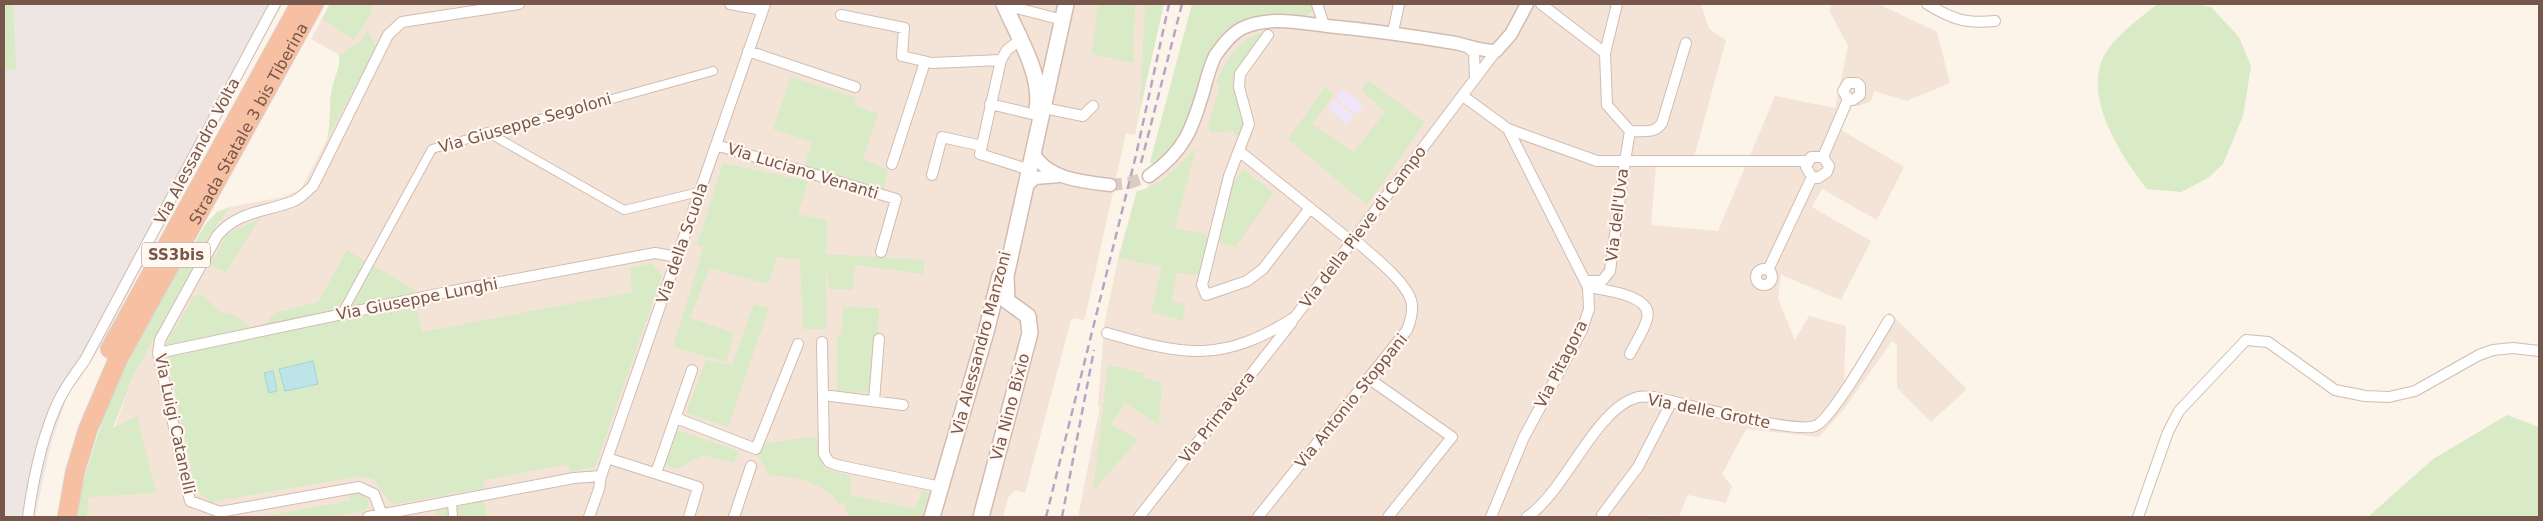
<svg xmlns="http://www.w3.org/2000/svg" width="2543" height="521" font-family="'DejaVu Sans',sans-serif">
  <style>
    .residential { fill: #f4e4d7 }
    .industrial { fill: #ede6e2 }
    .education { fill: #f0e5f9 }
    .green { fill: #d9eac7 }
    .water { fill: #bde4e6; stroke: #a3d5d8 }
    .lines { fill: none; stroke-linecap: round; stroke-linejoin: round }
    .tertiary-tunnel { stroke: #dbccc2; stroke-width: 12; stroke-dasharray: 12 6; stroke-linecap: butt }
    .pedestrian-casing { stroke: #d1bcb1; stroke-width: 10 }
    .minor-casing { stroke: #d1bcb1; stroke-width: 12 }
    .tertiary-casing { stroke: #d1bcb1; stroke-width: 15 }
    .secondary-casing { stroke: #d4bbae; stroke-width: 18 }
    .trunk-casing { stroke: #d9d0cd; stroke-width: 20 }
    .pedestrian { stroke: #fff; stroke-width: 8 }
    .minor { stroke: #fff; stroke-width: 10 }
    .tertiary { stroke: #fff; stroke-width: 12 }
    .secondary { stroke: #fff; stroke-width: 15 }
    .trunk { stroke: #f7c0a2; stroke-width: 18 }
    .rail { stroke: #b5a6c7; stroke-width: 2.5; stroke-dasharray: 8 5; stroke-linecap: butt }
    .labels { text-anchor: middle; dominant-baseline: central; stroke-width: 4.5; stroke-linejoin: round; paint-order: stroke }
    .shield { fill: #fff7f0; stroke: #a0877d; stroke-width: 1 }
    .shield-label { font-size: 15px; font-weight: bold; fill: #77574c }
    .street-label { font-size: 16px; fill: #77574c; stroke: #fff7f0 }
  </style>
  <rect width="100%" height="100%" fill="#fcf3e9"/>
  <path class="residential" d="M330 4H1163L1135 135 1126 133 1085 318 1083 320 1074 318 1071 320 1025 493 1016 490 1013 492 1008 498 1003 517H87L89 497 133 377 217 225 230 207 283 197 301 189 376 47 368 30 358 43 339 55 311 39Z
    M1312 4H1701L1709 29 1726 40 1692 165 1656 166 1651 225 1718 231 1775 96 1835 108 1848 46 1829 10 1833 4H1879L1937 32 1950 83 1907 101 1874 91 1871 101 1859 106H1852L1841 130 1904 167 1877 220 1822 189 1812 207 1871 241 1841 300 1781 275 1778 299 1795 340 1809 316 1846 326 1844 381 1889 312 1967 389 1931 422 1897 388V345L1892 341 1844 409 1819 437 1746 429 1722 474 1732 486 1726 503 1688 495 1679 516 1648 515 1645 517H1078L1100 406H1098L1104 326 1119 254 1137 191 1147 189 1154 164 1161 161 1209 58 1265 16H1306Z"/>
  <path class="industrial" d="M4 4H282L97 352 68 393 51 444 35 517H4Z"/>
  <path class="education" d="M1343 88 1364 106 1356 115 1336 98Z
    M1334 99 1354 116 1347 125 1327 108Z"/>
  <path class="green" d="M4 4H13L16 69 4 71Z
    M330 4H372L371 14 354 40 322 19Z
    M1098 4H1135L1133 63 1092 54Z
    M1145 4H1164L1140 109Z
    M1192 4H1312L1313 10 1306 16H1265L1232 30C1218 59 1183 153 1154 164L1150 162Z
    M2158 4H2194L2211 7 2239 37 2251 66 2243 116 2223 164 2208 178 2181 192 2147 189C2119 153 2075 87 2112 44 2125 29 2142 16 2158 4Z
    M368 30 376 47 327 140C331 122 329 109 331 93 333 79 341 68 339 55L358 43Z
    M1263 33 1236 72 1245 123 1240 141 1233 131 1210 133 1208 125 1220 86 1216 84C1224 63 1239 37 1263 33Z
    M791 77 855 97 854 105 878 114 863 159 888 170 883 191 804 167 812 142 773 129Z
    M1368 80 1425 122 1367 205 1288 139 1325 87 1334 95 1312 124 1354 152 1385 112 1361 90Z
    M1196 148 1175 228 1209 235 1200 275 1176 273 1172 302 1185 304 1183 321 1151 312 1162 267 1119 258 1137 191C1164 185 1177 166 1196 148Z
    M723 163 808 181 798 214 827 220 826 254 924 260V274L855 265 852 290 829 289 826 262V329H803L800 259 777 257 768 284 710 268 690 318 734 333 726 362 673 347 704 246 697 245Z
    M1243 169 1274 193 1235 247 1216 241 1234 181Z
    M230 207 217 225 133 377 113 428 137 416 156 493 89 497 87 517H76L78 497 114 384 165 287 180 268 205 225 217 212Z
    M259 219 226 272 210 265 227 234Z
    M347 250 421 294 265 325 274 313 318 302Z
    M652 263 662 276 595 467 570 472 568 464 484 480 485 488 395 504 389 501 374 479 360 476 211 502 196 491 167 357 346 319 416 308 422 332 632 292 630 268Z
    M201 294 219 311 236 316 252 330 164 347 194 296Z
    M754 304 769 308 728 427 686 413 706 360 732 365Z
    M843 307 879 308 875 393 837 391V335H841Z
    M1108 365 1144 373 1143 377 1162 383 1159 425 1125 403 1111 424 1138 440 1093 491Z
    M2507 415 2539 427V517H2368L2433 459Z
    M677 430 739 451 734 463 703 455 677 469 664 465Z
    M799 438H817L825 469 851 476 850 495 915 509 922 490 929 493 923 517H849L844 502 839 504C825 483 795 475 770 476L756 453 762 445Z
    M360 492 368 499V507L364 511 331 517H259L350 501 349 495Z
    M484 501 487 517H436L435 511Z"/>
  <path class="water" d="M313 361 318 384 285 391 279 369Z
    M273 371 277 391 269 393 264 373Z"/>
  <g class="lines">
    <path class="tertiary-tunnel" d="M1110 185 1129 183 1149 176"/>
    <defs>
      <path id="pedestrian" d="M487 132 624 210 699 192
        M341 315 432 149 713 71
        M452 502 453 517"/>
      <path id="minor" d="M730 4 763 10
        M1001 4 1063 20
        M1317 4 1324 25
        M1541 4 1605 53 1607 105 1630 131 1625 161H1807
        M1927 4C1952 19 1965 24 1995 21
        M841 15 904 28 902 56 932 63 1001 60 1007 50 1020 40
        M1393 32 1399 4
        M1268 35 1240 74 1239 87 1249 124 1229 176 1202 285 1206 295 1247 281 1263 269 1310 208
        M1465 45 1474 53 1475 79
        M748 51 855 87
        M1605 53 1617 4
        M1001 60 980 154 1024 168
        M1463 96 1508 129 1588 287 1589 309 1582 330 1524 437 1491 517
        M990 104 1036 115
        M1044 108 1083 116 1093 106
        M1508 129 1597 161H1625L1610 271 1602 281H1585
        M1630 131C1642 131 1655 134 1662 123L1686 43
        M716 145 896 199 881 252
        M1239 151 1351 241
        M1823 157 1848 99 1853 100 1860 95V86L1857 83H1848L1843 91 1848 99
        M892 164 925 62
        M932 175 942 137 982 146
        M1756 277a8 8 0 1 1 16 0a8 8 0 1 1-16 0Z
        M1768 270 1812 177 1806 167 1811 157H1823L1829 166 1827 172 1818 178 1812 177
        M1588 287C1604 290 1654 295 1647 319 1644 331 1635 343 1630 354
        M1107 333C1185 356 1223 363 1295 317L1496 51
        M822 342 824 454 829 462 837 465 941 487
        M158 353 447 292 655 253 677 257
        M1368 378 1452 437 1388 517
        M823 395 903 405
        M874 401 879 339
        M676 418 756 449 798 344
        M607 458 698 487 689 517
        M656 473 692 370
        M382 515 374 494 359 487 220 512 190 501 158 353 160 340 217 236C237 211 266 212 294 201 301 198 307 191 313 186L388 35 402 22 519 4
        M1602 515 1638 467 1672 401
        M28 517C33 480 42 437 58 402 65 387 75 374 85 360L275 4
        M368 517 574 478 601 476
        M589 517 599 489 601 476 765 4
        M734 517 751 466
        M1139 517 1292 322
        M1258 517 1407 330C1411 320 1414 310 1411 300 1404 279 1370 254 1353 238
        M1527 517C1566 491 1595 408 1638 397 1643 396 1649 397 1654 397 1682 403 1794 434 1815 426 1832 420 1877 339 1889 320
        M2138 517 2168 432 2179 411 2246 340 2268 342 2335 390 2365 396 2389 397 2415 391 2479 355 2493 350 2513 348 2539 351"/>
      <path id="tertiary" d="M1034 154C1048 179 1084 182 1110 185
        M1149 176C1185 151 1192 129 1204 89 1207 78 1210 66 1215 56 1222 46 1232 32 1245 27 1271 16 1300 23 1327 26 1370 30 1413 36 1455 43 1470 46 1481 51 1496 51L1511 34 1527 4
        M1027 185 1035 178 1059 176"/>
      <path id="secondary" d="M1004 4C1017 35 1043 75 1037 109
        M932 517 986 332 1000 276
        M981 517 1030 333 1028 316 1007 301 1006 276 1066 4"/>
      <g id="trunk">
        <path d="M110 349 300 4"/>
        <path id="s1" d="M67 517 75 472 88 429 118 359 314 4"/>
      </g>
    </defs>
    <use href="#pedestrian" class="pedestrian-casing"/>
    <use href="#minor" class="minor-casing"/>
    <use href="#tertiary" class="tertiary-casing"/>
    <use href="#secondary" class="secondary-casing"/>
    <use href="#trunk" class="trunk-casing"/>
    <use href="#pedestrian" class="pedestrian"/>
    <use href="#minor" class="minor"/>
    <use href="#tertiary" class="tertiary"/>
    <use href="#secondary" class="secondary"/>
    <use href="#trunk" class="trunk"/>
    <path class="rail" d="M1141 163 1182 4
      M1046 517 1136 155 1169 4
      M1062 517 1094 350"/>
  </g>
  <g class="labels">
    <rect class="shield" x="142" y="242.5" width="68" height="25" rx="4"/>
    <g class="shield-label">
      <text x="176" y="255">SS3bis</text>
    </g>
    <g class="street-label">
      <text stroke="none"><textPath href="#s1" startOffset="436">Strada Statale 3 bis Tiberina</textPath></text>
      <text transform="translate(525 123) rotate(-16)">Via Giuseppe Segoloni</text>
      <text transform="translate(197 151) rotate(-62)">Via Alessandro Volta</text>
      <text transform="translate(803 171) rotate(17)">Via Luciano Venanti</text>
      <text transform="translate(1617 215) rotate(-83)">Via dell'Uva</text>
      <text transform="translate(1363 227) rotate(-53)">Via della Pieve di Campo</text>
      <text transform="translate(682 243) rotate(-71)">Via della Scuola</text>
      <text transform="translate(417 299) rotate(-11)">Via Giuseppe Lunghi</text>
      <text transform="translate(981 343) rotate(-75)">Via Alessandro Manzoni</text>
      <text transform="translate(1561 364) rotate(-63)">Via Pitagora</text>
      <text transform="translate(1351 401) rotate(-51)">Via Antonio Stoppani</text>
      <text transform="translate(1010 407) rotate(-75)">Via Nino Bixio</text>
      <text transform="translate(1709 411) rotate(11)">Via delle Grotte</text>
      <text transform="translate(1217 417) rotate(-52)">Via Primavera</text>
      <text transform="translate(175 424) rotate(78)">Via Luigi Catanelli</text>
    </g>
  </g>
  <rect width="2543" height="521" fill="none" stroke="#77574c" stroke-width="10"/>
</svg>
